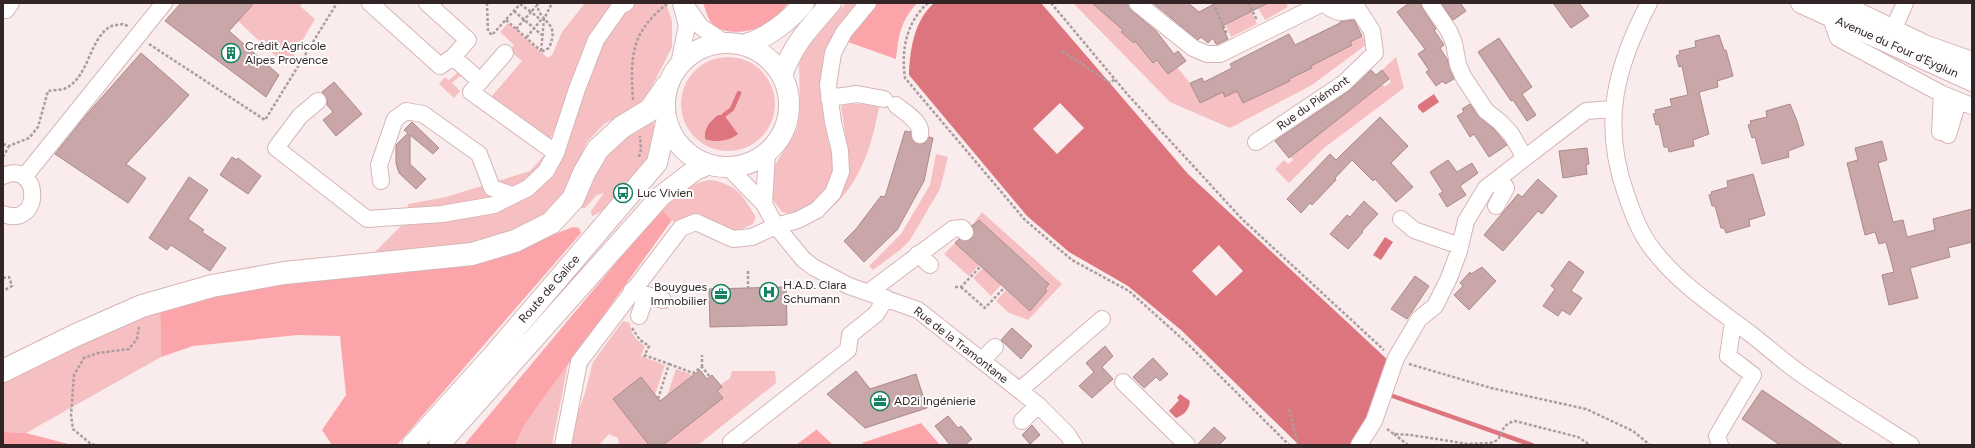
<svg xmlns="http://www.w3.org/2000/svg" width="1975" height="448" font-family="Figtree,sans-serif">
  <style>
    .green { fill: #f6c0c3 }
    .forest { fill: #fba4a9 }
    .water { fill: #dd757e }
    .pier { fill: #faecec }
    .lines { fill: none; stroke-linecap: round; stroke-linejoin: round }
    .stream { stroke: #dd757e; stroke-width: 4.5 }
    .building { fill: #c9a6a8; stroke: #aa898a }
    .minor-casing { stroke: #d7b5b6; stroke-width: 18 }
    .major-casing { stroke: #d7b5b6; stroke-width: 22 }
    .highway-casing { stroke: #d7b5b6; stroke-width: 24 }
    .path { stroke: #ab9d9e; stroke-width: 2.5; stroke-dasharray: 3 2; stroke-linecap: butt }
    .minor { stroke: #fff; stroke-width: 16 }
    .major { stroke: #fff; stroke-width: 20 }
    .highway { stroke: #fff; stroke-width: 22 }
    .labels { text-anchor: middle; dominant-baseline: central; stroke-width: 4; stroke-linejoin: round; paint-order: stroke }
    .poi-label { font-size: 12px; fill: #332526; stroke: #fdfdfd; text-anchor: start }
    .street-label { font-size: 12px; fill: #332526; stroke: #fdfdfd }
  </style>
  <rect width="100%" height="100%" fill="#faecec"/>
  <path class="green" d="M254 3H303L300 6 315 19 287 67 238 21Z
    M585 3H615L573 86 550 140 491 97 522 61 509 50 514 45 500 32 508 23 548 58 552 55 562 32Z
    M637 3H666L672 21V47L648 94 633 109 604 124 587 142 564 196 544 216 514 233 469 247 370 257 405 222 408 204 446 197 530 171 574 122 590 73 607 33 624 12Z
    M846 3H859L832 41 833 172C824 197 818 202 794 215L782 212 773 200 772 180 775 165 797 129 800 110 799 64 805 49Z
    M1073 3H1092L1123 29 1121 32 1134 43 1136 41 1153 63 1157 60 1168 74 1177 67 1190 83 1200 103 1223 91 1226 97 1237 91 1243 103 1290 81 1289 79 1312 68 1309 60 1317 63 1351 45 1350 42 1362 36 1367 44 1312 85 1230 128 1170 102Z
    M1268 3H1286L1288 7 1265 20 1258 8Z
    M1251 11 1257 24 1231 37 1225 24Z
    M1396 57 1404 88 1324 148 1289 183 1275 169 1284 160 1288 164 1293 160 1291 157 1346 111 1349 102 1353 108 1382 84 1385 87 1391 82 1382 70Z
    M681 104a47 47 0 1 1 94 0a47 47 0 1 1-94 0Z
    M455 66 466 76 463 78 460 76 452 83 460 91 454 98 439 84 445 77 449 80 457 73 452 68Z
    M850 104H865L879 107C871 152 856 194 817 219L846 176 849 159 841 106Z
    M653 120C656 129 655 141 651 150 645 166 608 212 592 216L591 211 604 193 597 195 585 208H581L611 144Z
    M936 154 948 157 940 189 910 240 900 250 873 270 869 266 901 234 930 185Z
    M710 180C737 184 742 195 756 217L753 224 735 232C712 221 700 210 675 223L661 209C677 194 686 184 710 180Z
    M982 212 1062 284 1028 320 1009 313 996 301 1006 290 1030 311 1047 291 1045 289 1049 283 979 220 974 225 973 224Z
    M955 243 979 265 969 276 944 254Z
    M983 268 1001 285 991 296 973 278Z
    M160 307 161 357 26 433 3 432V377Z
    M623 321 630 323C631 335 636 340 645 346L641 356 665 365 655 395 641 377 613 399 649 445H619L618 438 609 434 599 445H571L574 424 585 393 593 362Z
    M568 364 552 445H515L525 424Z
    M676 369 693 375 667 396Z
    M732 371H775L776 383 698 445H663L722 398 717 391 722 387 720 385 730 378Z"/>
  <path class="forest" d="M703 3H788C784 8 779 15 774 19 758 32 723 39 710 21 707 16 705 8 703 3Z
    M877 3H917C900 22 899 35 896 59L848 42 861 20Z
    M661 209 672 220 525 424 515 445H464Z
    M573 227 579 228 581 233 397 445H332L322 430 346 395 340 336 298 335 193 346 161 357 160 307 216 292 514 250Z
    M921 423 940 445H864L862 443Z
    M816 429 833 445H796L816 430Z
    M3 432 26 433 72 445H3Z"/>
  <path class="water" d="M934 3H1041L1188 174 1389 361 1369 422 1350 445H1299L1181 330 1128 286 1069 252 1027 216 909 75C910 49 914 21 934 3Z
    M1434 94 1439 102 1423 113 1418 108V105Z
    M718 115H724L738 134C730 141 715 143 705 139 704 127 710 122 718 115Z
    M1385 237 1393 242 1381 260 1373 255Z
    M1180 394 1190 401C1189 410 1184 415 1176 418L1169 411 1179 400 1177 398Z"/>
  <path class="pier" d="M1060 103 1084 128 1057 154 1033 129Z
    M1219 245 1243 271 1216 296 1192 271Z"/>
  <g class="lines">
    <path class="stream" d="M724 115 732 109 739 93
      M1387 394 1532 445"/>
  </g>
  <path class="building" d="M181 3H254L229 31 279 75 266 97 165 21Z
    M1092 3H1128L1131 10 1156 31 1174 54 1178 51 1186 61 1168 74 1157 60 1153 63 1135 41 1134 43 1121 32 1123 30Z
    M1153 3H1188L1199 12 1216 3H1268L1222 26 1228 39 1218 44H1216L1213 38 1208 43 1201 37 1198 40Z
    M1409 3H1421L1422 8 1436 29 1434 30 1444 45 1440 48 1447 59 1454 79 1445 84 1443 81 1436 86 1426 72 1429 70 1418 54 1425 49 1397 12Z
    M1441 3H1460L1466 11 1453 20Z
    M1553 3H1579L1589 16 1571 28Z
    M1354 20 1362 36 1350 42 1352 45 1311 66 1312 68 1289 79 1290 81 1243 103 1237 91 1225 97 1223 92 1200 103 1190 83 1202 78 1204 82 1232 68 1230 64 1289 34 1295 45 1340 23V22Z
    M1719 35 1724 50H1726L1733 76 1717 81 1718 87 1699 92 1709 134 1693 140 1694 146 1669 152 1668 147H1664L1659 124 1656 125 1653 114 1656 113 1655 110 1672 106 1670 99 1688 95 1682 66 1679 67 1676 56 1680 54 1679 51 1696 47 1695 41Z
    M1499 38 1532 87 1522 94 1536 115 1527 121 1513 100 1511 101 1478 52Z
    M141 53 189 95 126 164 146 178 128 203 55 154 88 113Z
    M1371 70 1376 75 1382 70 1389 79 1289 158 1275 141 1349 91Z
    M334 82 362 114 336 136 323 120 333 112 327 105V99L322 92Z
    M1470 104 1478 116 1494 129 1507 145 1489 157 1474 134 1470 137 1457 116 1464 112 1462 109Z
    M1790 104 1797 121 1804 145 1788 151 1789 157 1762 164 1755 137 1752 138 1748 125 1751 124 1750 121 1767 117 1766 111Z
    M1380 117 1408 146 1391 163 1413 187 1396 202 1375 179 1373 181 1352 160 1335 178 1336 180 1312 205 1310 203 1301 213 1287 199 1330 154 1336 160Z
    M412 122 439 148 433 154 410 135V164L426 179 416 189 399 173 396 163V145L408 133 404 130Z
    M905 131 911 132 912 140 919 144 925 143 929 137 933 138 924 181 897 230 864 262 844 241 856 229 881 196 885 197Z
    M1882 141 1887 160 1878 163 1893 222 1903 220 1907 237 1935 230 1933 219 1972 209V242L1948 248 1950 257 1910 268 1918 298 1889 305 1882 275 1894 272 1886 242 1879 244 1875 232 1865 235 1847 163 1858 160 1855 148Z
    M1587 148 1589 164 1586 165 1587 174 1563 178 1559 151Z
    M232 157 237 160 238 158 261 176 248 194 220 175Z
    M1448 160 1457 172 1472 163 1478 173 1460 186 1466 195 1447 207 1439 194 1443 192 1430 172Z
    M1753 174 1765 215 1749 220 1750 226 1726 233 1724 228H1721L1715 206H1712L1709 195 1712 194 1711 192 1728 187 1727 181Z
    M189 177 208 190 188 219 204 230 202 232 226 248 210 271 171 245 167 250 149 238Z
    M1538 179 1557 196 1542 214 1538 211 1503 251 1484 235 1518 194 1522 197Z
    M1364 201 1378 214 1362 231 1363 232 1348 249 1330 234 1347 215 1350 217Z
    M979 220 1049 284 1045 289 1047 291 1030 311 955 243 959 239 966 241 971 239 974 231 972 225H974Z
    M1569 261 1584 272 1571 291 1582 298 1570 315 1562 310 1558 316 1543 306 1555 289 1551 286Z
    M1482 267 1496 281 1469 310 1454 295 1463 286 1460 283 1470 272 1471 274Z
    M1415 276 1429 286 1407 319 1391 309Z
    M786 287 787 325 710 327 709 289Z
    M1012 328 1032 346 1021 359 1001 340Z
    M1105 346 1113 356 1102 367 1113 379 1092 398 1079 386 1094 372 1086 363Z
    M1153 358 1168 374 1160 381 1156 377 1144 388 1133 377Z
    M700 370 707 379 712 375 722 387 717 391 723 398 663 445H649L613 399 641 377 660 401Z
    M856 371 870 389 916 374 927 408 865 428 827 394Z
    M1762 390 1843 445H1780L1742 419Z
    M948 416 958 428 961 426 972 439 965 445H950L935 426Z
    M1032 425 1040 435 1030 444 1022 435Z
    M1214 427 1226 438 1219 445H1197Z"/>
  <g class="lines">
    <defs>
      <path id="minor" d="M370 3 440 66 453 57 468 40 427 3
        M684 3 701 27 725 43
        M1137 3 1193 48 1207 54H1220L1317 6 1320 3
        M1430 3 1449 31 1454 43 1458 65 1464 78 1486 111 1500 122 1511 134 1525 158
        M1649 3C1615 68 1601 123 1626 194 1633 214 1640 234 1654 251 1680 285 1718 309 1752 335 1770 349 1786 364 1804 376 1839 400 1875 422 1911 445
        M3 10H6L11 3
        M1831 18 1838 38 1942 94 1972 106
        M1893 30 1905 3
        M505 53 471 92 556 153
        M453 57 480 81
        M679 64 687 26 681 3
        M829 98 857 94 884 99
        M318 101 300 116 276 148 367 219 442 214 494 205 528 188 546 171 556 153 577 89 596 40 620 6 626 3
        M896 105C904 112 923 122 920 135
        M1940 132 1942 94
        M1948 135 1958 101
        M1256 142 1344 83 1375 53 1372 31 1358 9C1341 13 1337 15 1324 3
        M729 168 764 204 776 226 803 259 813 267 849 286 918 310 1038 405 1067 434 1074 445
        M3 176C41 159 43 229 3 214
        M24 177 164 3
        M381 181 379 165 395 119 406 111 423 114 479 154 492 188 512 195
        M764 204 767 153
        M1496 206 1506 188 1500 178
        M1401 219 1414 230 1460 246
        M918 254 930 265
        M632 290 663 300
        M869 292 953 229 962 228 965 232
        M639 316 646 295
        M982 360 995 347
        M1123 382 1187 445
        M1020 390 1102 319
        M1022 421 1038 405
        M563 445 579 362 681 228 696 222 733 239 752 237 776 226 798 220 817 210 833 193 841 172 840 151 833 122 828 85 833 53 844 32 868 3
        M733 445 731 442 848 350 850 335 876 314 886 298
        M1359 445 1374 421 1396 358 1419 319 1435 306 1449 278 1459 251 1466 221 1486 188 1586 111 1613 109
        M1720 445 1717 436 1753 375 1728 356 1733 322"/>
      <path id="major" d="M1801 3 1972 81
        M1838 3 1924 45 1972 62
        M665 105a62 62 0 1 1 124 0a62 62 0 1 1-124 0Z
        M743 45C767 38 788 22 804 3
        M782 75C794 43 809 28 831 3
        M412 445 494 354 657 163 666 123
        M439 445 661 196 695 170 707 165"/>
      <path id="highway" d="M3 371 76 335 142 306 212 286 284 273 472 254 515 241 551 223 573 199 584 173 598 149 622 127 650 110 666 87"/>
    </defs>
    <use href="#minor" class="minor-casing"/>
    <use href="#major" class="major-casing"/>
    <use href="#highway" class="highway-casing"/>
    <path class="path" d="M487 3 488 31 492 35 521 3
      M537 3C539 25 561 20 549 48L541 52 544 19 552 3
      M928 3C906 22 901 51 905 78L1025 220 1072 260 1129 291 1188 344 1289 445
      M1051 3 1128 95 1242 219 1384 350
      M1213 3 1227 34
      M1248 3 1257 20
      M520 4 531 12 536 6
      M514 11 542 35
      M506 20 541 51
      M516 29 531 12 541 20 526 38
      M149 44 265 120 337 3
      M1062 51 1110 83 1115 79
      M633 100C630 57 631 32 667 4
      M3 144 9 146 29 138 38 127 48 91C53 90 60 90 64 89 89 78 88 43 108 28 111 25 118 25 123 24L128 26
      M3 157 9 146
      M639 157 641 149 640 136
      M748 271V288
      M3 278 9 277 12 286 3 291
      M955 287H961L981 266
      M961 287 985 308 1004 288
      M632 328 640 340 649 346 644 357
      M644 355 669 364 658 399
      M669 364 693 373 702 367 710 377
      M1409 364 1491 388 1586 409 1633 431 1650 445
      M702 367V355
      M1289 409 1298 445
      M1387 429 1394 434 1411 435 1468 444 1490 443 1498 440C1503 430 1503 424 1515 421L1578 437 1590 445
      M1394 434 1408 445
      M95 445 91 444 73 429 71 415 74 375 84 358 98 353 129 349 137 339 139 327"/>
    <use href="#minor" class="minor"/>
    <use href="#major" class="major"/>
    <use href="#highway" class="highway"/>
  </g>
  <defs>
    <symbol id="building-ring" viewBox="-11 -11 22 22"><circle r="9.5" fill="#fdfdfd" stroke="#148361" stroke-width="1.5"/><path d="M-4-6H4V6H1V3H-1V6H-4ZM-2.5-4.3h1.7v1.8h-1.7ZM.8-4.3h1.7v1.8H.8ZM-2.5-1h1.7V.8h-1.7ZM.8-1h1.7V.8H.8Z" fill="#148361"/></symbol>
    <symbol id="bus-ring" viewBox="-11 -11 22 22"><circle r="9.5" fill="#fdfdfd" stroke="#148361" stroke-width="1.5"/><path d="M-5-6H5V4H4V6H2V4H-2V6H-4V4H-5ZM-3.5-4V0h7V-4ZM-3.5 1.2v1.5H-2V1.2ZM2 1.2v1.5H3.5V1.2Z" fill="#148361"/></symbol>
    <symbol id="hospital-ring" viewBox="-11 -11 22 22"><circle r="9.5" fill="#fdfdfd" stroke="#148361" stroke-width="1.5"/><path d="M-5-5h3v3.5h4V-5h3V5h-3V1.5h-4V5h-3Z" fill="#148361"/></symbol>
    <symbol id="office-ring" viewBox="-11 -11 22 22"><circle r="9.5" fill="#fdfdfd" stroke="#148361" stroke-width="1.5"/><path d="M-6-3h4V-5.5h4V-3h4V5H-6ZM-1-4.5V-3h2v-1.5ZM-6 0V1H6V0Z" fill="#148361"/></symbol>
  </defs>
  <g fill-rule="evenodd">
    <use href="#building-ring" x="220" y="42" width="22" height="22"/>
    <use href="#bus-ring" x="612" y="182" width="22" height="22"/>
    <use href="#hospital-ring" x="758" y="281" width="22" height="22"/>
    <use href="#office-ring" x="710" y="283" width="22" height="22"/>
    <use href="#office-ring" x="869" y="390" width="22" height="22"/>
  </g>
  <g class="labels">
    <g class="poi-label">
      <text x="245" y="46">Crédit Agricole<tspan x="245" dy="14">Alpes Provence</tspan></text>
      <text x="637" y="193">Luc Vivien</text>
      <text x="783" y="285">H.A.D. Clara<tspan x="783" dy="14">Schumann</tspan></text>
      <text x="707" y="287" text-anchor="end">Bouygues<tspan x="707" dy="14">Immobilier</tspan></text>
      <text x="894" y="401">AD2i Ingénierie</text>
    </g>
    <g class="street-label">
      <text transform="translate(1897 47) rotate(24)">Avenue du Four d’Eyglun</text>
      <text transform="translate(1313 103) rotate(-35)">Rue du Piémont</text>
      <text transform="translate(549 289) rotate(-49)">Route de Galice</text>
      <text transform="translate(961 345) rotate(38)">Rue de la Tramontane</text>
    </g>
  </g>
  <rect width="1975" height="448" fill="none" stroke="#332526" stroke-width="8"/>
</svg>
